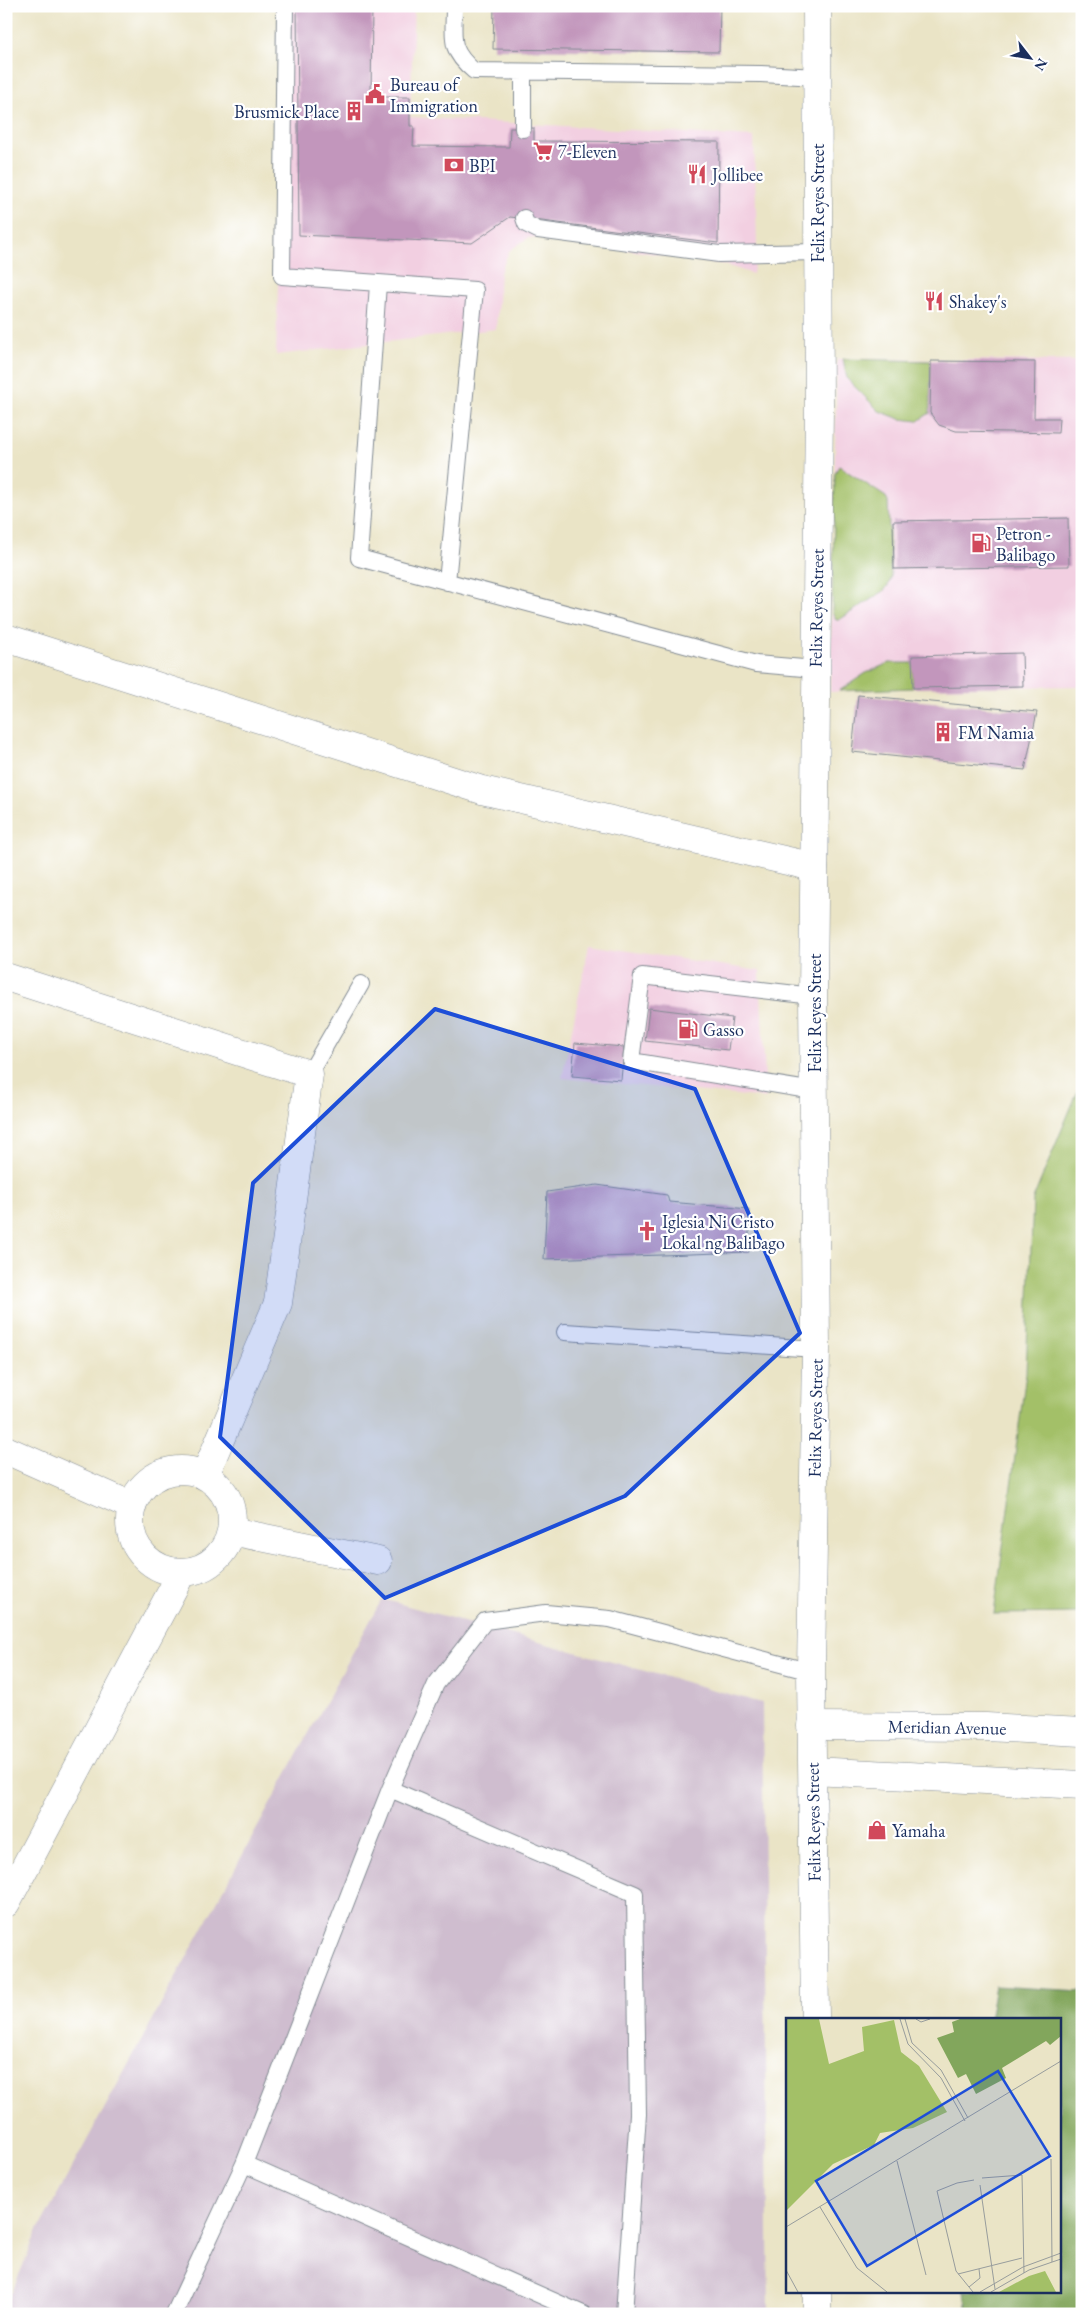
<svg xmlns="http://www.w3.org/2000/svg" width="1088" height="2320" font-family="'EB Garamond',serif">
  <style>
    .built { fill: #f2cfe1 }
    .industrial { fill: #cfbdcf }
    .green { fill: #a3c067; stroke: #5f7862 }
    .forest { fill: #82a65c; stroke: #4e6a5d }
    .building { fill: #c296bc }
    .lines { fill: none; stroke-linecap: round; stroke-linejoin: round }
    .service-casing { stroke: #828a92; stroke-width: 18 }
    .minor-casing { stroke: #828a92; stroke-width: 29 }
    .primary-casing { stroke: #828a92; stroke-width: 29 }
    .service { stroke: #fff; stroke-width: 16 }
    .minor { stroke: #fff; stroke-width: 28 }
    .primary { stroke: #fff; stroke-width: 28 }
    .marked { fill: #1d4ed8; fill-opacity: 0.2; stroke: #1d4ed8; stroke-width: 4; stroke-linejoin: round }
    .labels { text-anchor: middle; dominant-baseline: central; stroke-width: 4.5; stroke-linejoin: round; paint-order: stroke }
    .poi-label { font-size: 18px; fill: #1b2f5e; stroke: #fff; text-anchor: start }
    .street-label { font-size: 18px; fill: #1b2f5e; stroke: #fff }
    .inset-road { fill: none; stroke: #979c9c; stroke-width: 1 }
    .view { fill: #1d4ed8; fill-opacity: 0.15; stroke: #1d4ed8; stroke-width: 2.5 }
    .inset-edge { fill: none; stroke: #1b2f5e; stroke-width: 2.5 }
  </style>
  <rect width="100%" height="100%" fill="#fff"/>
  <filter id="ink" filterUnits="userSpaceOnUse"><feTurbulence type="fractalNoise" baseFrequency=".02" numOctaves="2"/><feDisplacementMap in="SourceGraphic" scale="10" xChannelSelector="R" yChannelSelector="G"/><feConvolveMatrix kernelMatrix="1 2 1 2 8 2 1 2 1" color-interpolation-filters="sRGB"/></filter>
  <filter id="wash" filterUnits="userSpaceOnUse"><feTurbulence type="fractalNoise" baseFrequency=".0096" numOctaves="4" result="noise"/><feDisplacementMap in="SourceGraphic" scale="20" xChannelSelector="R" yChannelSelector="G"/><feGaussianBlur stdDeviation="1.12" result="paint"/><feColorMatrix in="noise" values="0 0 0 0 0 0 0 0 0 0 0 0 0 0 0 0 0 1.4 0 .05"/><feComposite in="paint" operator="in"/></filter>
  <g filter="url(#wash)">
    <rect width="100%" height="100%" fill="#eae4c6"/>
    <path class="built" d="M286 6H414L410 117 754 137 757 243 753 274 722 264 542 237 528 238 509 251 500 273 496 329 276 355Z
      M837 359 1082 361V671L1079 686 913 688 830 692Z
      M589 945 760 971 766 1098 562 1078Z"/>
    <path class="industrial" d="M382 1599 762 1703 769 2314H6V2306L37 2232Z"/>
    <path class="green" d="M843 359 931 361 930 413 918 421 900 419 879 411 847 379Z
      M839 466 886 497 888 501 891 577 889 584 884 591 839 620H836L832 612 835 473Z
      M889 663H913V688L839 691 866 673Z
      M1082 1081V1613L994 1614 1026 1373 1033 1199Z"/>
    <path class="forest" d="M995 1986 1082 1991V2314H967L964 2291H1059V2019H989Z"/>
    <g id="blocks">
      <path class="building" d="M297 6H372L371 97H410V126H414L413 146 509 147 510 128H534V141L719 142 718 243 510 217 472 243 299 235Z
        M494 6H720L719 52 493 49Z
        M931 361 1035 362 1034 418H1059L1058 433 956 431 939 425 930 413Z
        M1068 518 1069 566 894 569 893 521Z
        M1022 653 1023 686 913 688 912 656Z
        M858 695 1037 712 1025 770 852 752Z
        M649 1008 732 1018 728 1050 645 1041Z
        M575 1043 624 1047 621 1080 572 1076Z
        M597 1185 667 1195 669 1202 749 1209V1252L544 1259 547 1192Z"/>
    </g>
  </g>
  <g filter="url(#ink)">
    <use href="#blocks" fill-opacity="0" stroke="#828a92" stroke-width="1"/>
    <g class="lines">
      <defs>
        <path id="service" d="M285 6 282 276 475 290 447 582
          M454 6C454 38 448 49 474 71L761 74 818 77
          M523 129V72
          M524 218 526 224 538 230 719 254 817 252
          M378 284 359 558 756 664 815 669
          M813 996 642 976 631 1061 814 1091
          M309 1074 361 984
          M565 1332 816 1349
          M390 1789 635 1894 638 2114 624 2314
          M244 2164 583 2314
          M174 2314 244 2164 390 1789 436 1684 485 1621 546 1613 610 1619 811 1672"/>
        <path id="minor" d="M6 638 482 790 814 867
          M6 977 309 1074 278 1303 205 1475
          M6 1450 132 1506
          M130 1521a51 51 0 1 1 102 0a51 51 0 1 1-102 0Z
          M231 1531 378 1561
          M811 1726 986 1727 1082 1732
          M813 1771 1082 1785
          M6 1903 182 1572"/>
        <path id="primary" d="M815 2019 811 1672 816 1349 813 996 819 405 817 6
          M817 2291V2314"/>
      </defs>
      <use href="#service" class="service-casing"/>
      <use href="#minor" class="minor-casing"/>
      <use href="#primary" class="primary-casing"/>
      <use href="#service" class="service"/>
      <use href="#minor" class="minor"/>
      <use href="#primary" class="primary"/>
    </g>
  </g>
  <path class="marked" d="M435 1009 695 1089 800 1333 625 1496 385 1598 220 1437 253 1183Z"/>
  <defs>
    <symbol id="civic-bare" viewBox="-9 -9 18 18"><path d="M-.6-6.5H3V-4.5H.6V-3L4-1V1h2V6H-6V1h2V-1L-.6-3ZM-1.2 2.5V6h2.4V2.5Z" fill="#d1495b" stroke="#fff" stroke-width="2.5" paint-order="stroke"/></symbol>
    <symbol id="building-bare" viewBox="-9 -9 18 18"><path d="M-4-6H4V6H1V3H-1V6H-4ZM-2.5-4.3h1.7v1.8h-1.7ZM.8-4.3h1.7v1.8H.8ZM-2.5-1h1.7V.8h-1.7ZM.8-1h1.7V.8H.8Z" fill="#d1495b" stroke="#fff" stroke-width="2.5" paint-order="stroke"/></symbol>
    <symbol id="supermarket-bare" viewBox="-9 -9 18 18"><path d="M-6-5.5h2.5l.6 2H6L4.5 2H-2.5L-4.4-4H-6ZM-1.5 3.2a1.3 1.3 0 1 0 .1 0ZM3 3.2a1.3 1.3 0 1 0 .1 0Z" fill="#d1495b" stroke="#fff" stroke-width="2.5" paint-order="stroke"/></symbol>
    <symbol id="bank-bare" viewBox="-9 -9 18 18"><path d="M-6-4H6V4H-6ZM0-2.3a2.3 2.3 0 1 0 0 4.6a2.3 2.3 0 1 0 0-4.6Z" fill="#d1495b" stroke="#fff" stroke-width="2.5" paint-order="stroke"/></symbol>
    <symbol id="restaurant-bare" viewBox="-9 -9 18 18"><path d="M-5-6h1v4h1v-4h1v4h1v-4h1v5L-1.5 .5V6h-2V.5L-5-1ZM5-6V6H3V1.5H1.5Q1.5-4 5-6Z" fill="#d1495b" stroke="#fff" stroke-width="2.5" paint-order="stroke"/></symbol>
    <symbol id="fuel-bare" viewBox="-9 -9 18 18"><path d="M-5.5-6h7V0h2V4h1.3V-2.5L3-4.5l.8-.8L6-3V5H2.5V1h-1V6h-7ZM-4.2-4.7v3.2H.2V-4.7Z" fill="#d1495b" stroke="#fff" stroke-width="2.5" paint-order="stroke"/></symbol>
    <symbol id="church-bare" viewBox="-9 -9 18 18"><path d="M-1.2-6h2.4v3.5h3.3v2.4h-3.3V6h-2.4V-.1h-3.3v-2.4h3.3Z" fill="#d1495b" stroke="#fff" stroke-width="2.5" paint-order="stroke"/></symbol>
    <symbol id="shop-bare" viewBox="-9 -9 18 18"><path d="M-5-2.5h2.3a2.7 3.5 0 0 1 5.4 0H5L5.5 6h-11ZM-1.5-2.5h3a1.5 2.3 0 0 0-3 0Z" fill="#d1495b" stroke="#fff" stroke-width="2.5" paint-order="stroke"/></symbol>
  </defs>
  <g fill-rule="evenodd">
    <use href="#civic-bare" x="361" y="80" width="28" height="28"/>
    <use href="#building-bare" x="340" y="97" width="28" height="28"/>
    <use href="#supermarket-bare" x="529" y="137" width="28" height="28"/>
    <use href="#bank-bare" x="440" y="151" width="28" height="28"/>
    <use href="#restaurant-bare" x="683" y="160" width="28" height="28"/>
    <use href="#restaurant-bare" x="920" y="287" width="28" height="28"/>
    <use href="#fuel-bare" x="967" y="529" width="28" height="28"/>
    <use href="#building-bare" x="929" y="718" width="28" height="28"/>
    <use href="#fuel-bare" x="674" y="1015" width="28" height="28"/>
    <use href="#church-bare" x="633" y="1217" width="28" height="28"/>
    <use href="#shop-bare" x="863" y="1816" width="28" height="28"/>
  </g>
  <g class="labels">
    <g class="poi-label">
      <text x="390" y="84">Bureau of<tspan x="390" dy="21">Immigration</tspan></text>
      <text x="339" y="111" text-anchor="end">Brusmick Place</text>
      <text x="558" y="151">7-Eleven</text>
      <text x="469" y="165">BPI</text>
      <text x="712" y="174">Jollibee</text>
      <text x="949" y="301">Shakey's</text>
      <text x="996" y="533">Petron -<tspan x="996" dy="21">Balibago</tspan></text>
      <text x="958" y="732">FM Namia</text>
      <text x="703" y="1029">Gasso</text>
      <text x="662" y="1221">Iglesia Ni Cristo<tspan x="662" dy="21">Lokal ng Balibago</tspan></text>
      <text x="892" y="1830">Yamaha</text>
    </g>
    <g class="street-label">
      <text transform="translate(817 203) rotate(-90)">Felix Reyes Street</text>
      <text transform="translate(816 608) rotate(-89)">Felix Reyes Street</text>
      <text transform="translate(814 1013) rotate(-90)">Felix Reyes Street</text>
      <text transform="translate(815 1418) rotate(-89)">Felix Reyes Street</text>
      <text transform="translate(947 1727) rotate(1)">Meridian Avenue</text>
      <text transform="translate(813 1822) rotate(-91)">Felix Reyes Street</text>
    </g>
  </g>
  <g transform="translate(786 2018)">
    <rect width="275" height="275" fill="#eae4c6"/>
    <path d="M0 1H33L43 46 78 33 76 9 108 2 115 34 133 48 161 94 127 110 94 115 88 127 47 146 0 193ZM259 253 270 274H213L243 258Z" fill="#a3c067"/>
    <path d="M174 1H275V18L264 27 260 23 216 50 220 60 190 76 180 56 172 60 151 20 168 14 166 4Z" fill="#82a65c"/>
    <path class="inset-road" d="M114 1 122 26 155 60 179 103M119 1 126 25 155 52 182 100M130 1 135 4 144 1M265 141 266 244M111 143 140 257M196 160 236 157 238 255M194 167 209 271M34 189 71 250 101 274M0 209 275 43M0 252 12 274M172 256 236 240M183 269 194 260 193 251M187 274 170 253 151 173 171 165 188 162M194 274 237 249 275 235M205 274 243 252 275 241"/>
    <path class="view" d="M212 53 264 138 81 248 30 163Z"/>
    <rect width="275" height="275" class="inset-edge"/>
  </g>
  <rect width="1088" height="2320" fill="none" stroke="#fff" stroke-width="25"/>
  <g transform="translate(1030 58) rotate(121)" stroke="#ffffff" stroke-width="4" paint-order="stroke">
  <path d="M0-4L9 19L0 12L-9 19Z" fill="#1b2f5e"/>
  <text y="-8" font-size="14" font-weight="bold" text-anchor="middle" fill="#1b2f5e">N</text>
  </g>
</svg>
